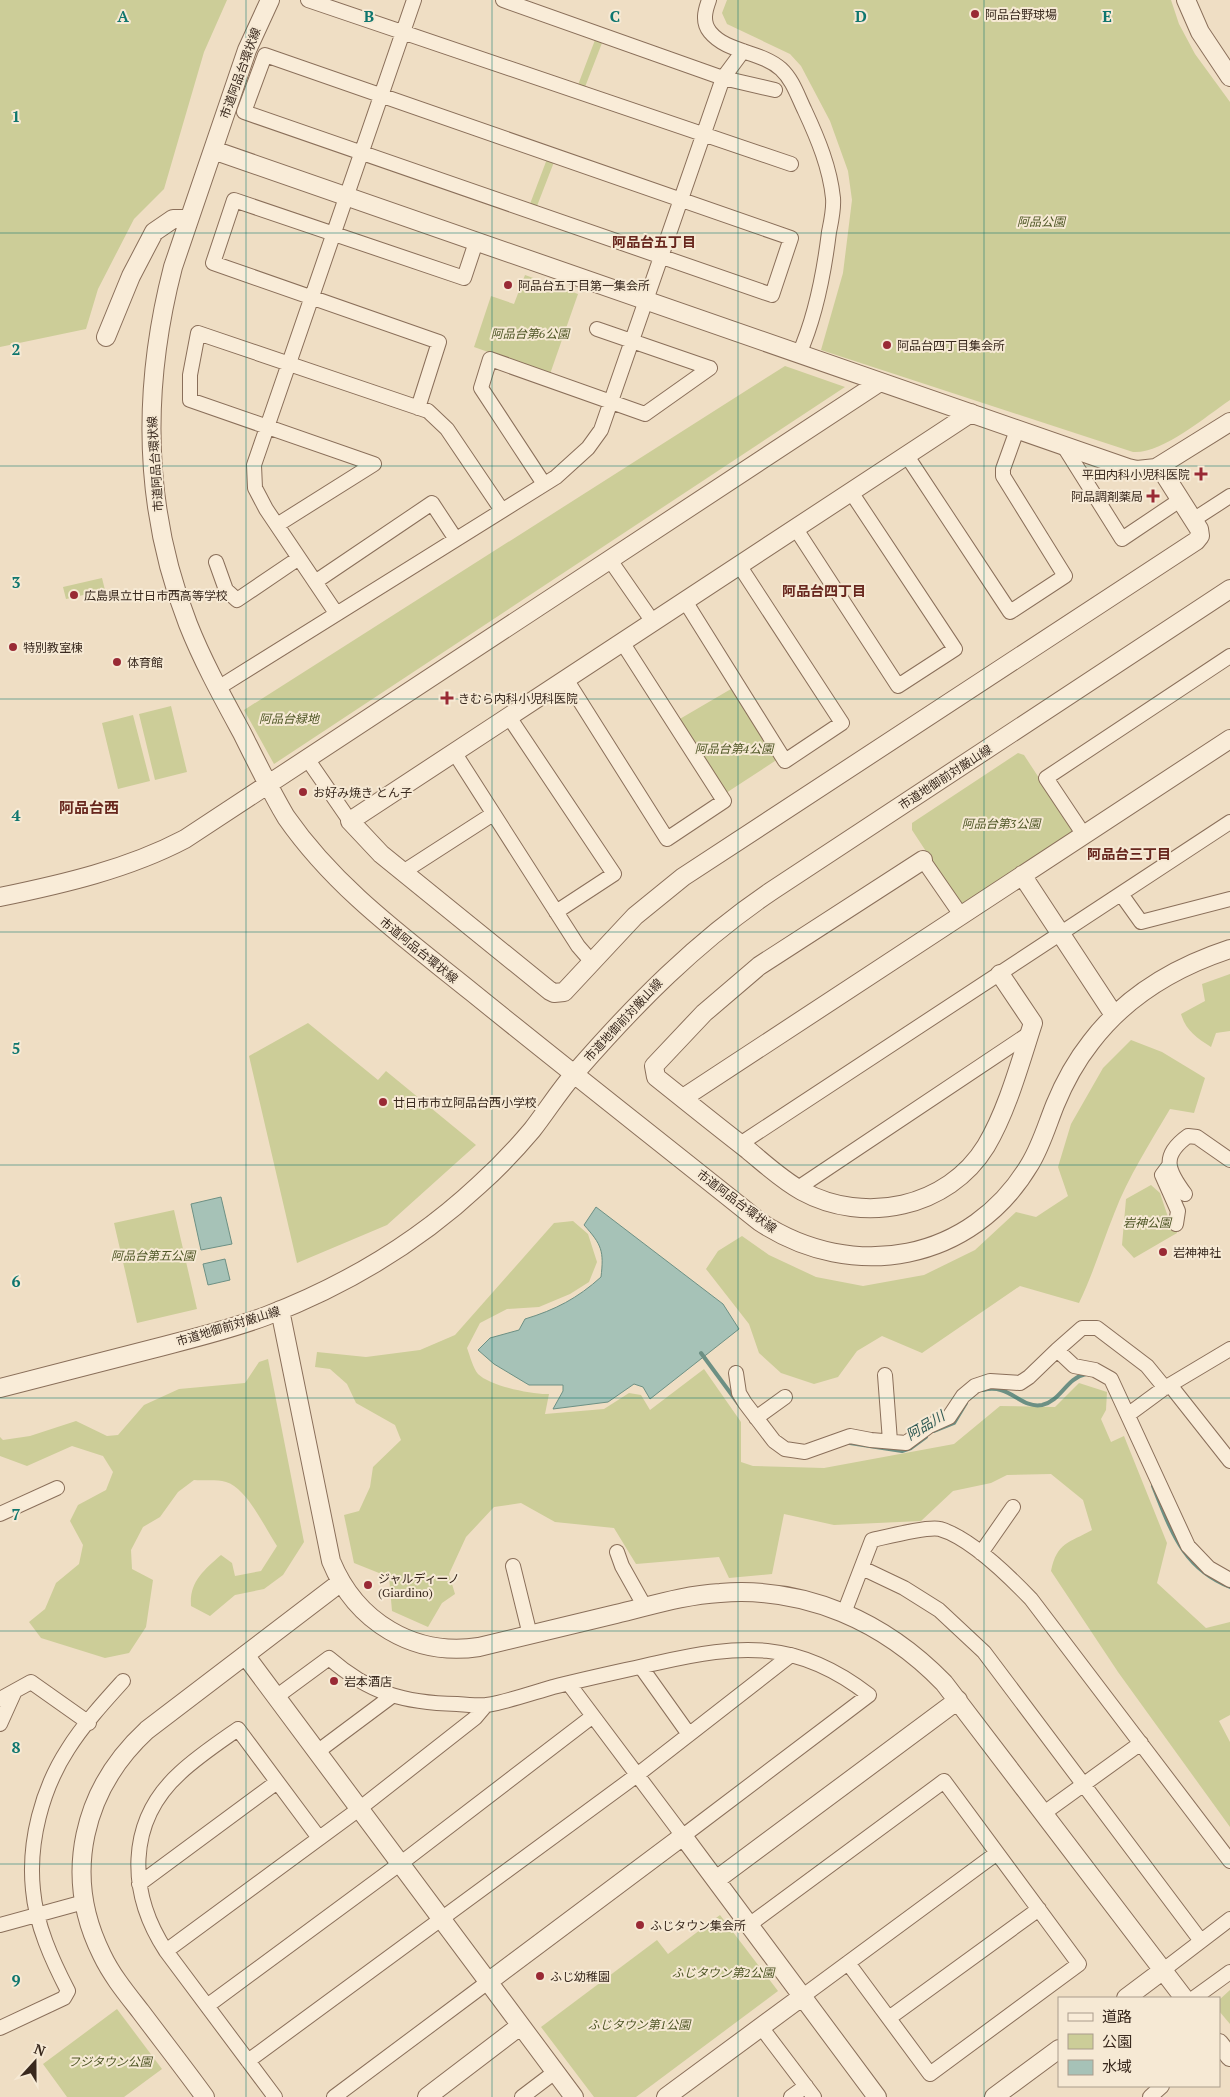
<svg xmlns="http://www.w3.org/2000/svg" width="1230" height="2097" font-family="'PT Serif','Noto Sans JP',serif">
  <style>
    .green { fill: #cccd98 }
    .water { fill: #a6c2b7; stroke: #6d9084 }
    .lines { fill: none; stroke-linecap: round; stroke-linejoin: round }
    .stream { stroke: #6d9084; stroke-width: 4 }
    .minor-casing { stroke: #8a6f5a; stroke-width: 16 }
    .tertiary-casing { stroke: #8a6f5a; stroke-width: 20 }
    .minor { stroke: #f9ecd8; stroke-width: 14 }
    .tertiary { stroke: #f9ecd8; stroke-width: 18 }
    .grid { fill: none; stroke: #0f766e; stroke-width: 1; stroke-opacity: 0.55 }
    .poi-dot { fill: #992a35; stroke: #f6e9d4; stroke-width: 2 }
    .labels { text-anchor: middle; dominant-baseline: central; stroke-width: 4; stroke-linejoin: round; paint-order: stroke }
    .poi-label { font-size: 12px; fill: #39291e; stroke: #f6e9d4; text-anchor: start }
    .street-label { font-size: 12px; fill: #39291e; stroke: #f6e9d4 }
    .park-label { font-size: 12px; font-style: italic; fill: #4e5625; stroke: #f6e9d4 }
    .neighbourhood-label { font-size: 14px; font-weight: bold; fill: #67261d; stroke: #f6e9d4 }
    .water-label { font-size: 14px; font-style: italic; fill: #2e5953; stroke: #f6e9d4 }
    .quarter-label { font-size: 15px; font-weight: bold; fill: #67261d; stroke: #f6e9d4 }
    .grid-label { font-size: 16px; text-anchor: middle; font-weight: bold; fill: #0f766e; stroke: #f6e9d4; stroke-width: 4; stroke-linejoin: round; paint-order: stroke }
  </style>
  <rect width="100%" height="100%" fill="#efdec4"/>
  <path class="green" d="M0 0H227L204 52 164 189 134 219 98 289 86 329 0 347Z
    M727 0H1171L1179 24 1195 54 1230 102V400C1205 417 1162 454 1133 452L821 350 843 273 852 200 848 171 830 121 801 66 790 54 727 24 722 13Z
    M595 40 602 43 585 87 578 85Z
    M547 159 554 162 537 206 530 204Z
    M525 275 578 294 550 374 474 347 491 296 514 304Z
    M785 366 845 387 274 764 244 710Z
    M102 578 105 590 66 599 63 587Z
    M731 689 778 759 726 793 678 720Z
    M171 706 187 772 155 780 139 714Z
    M133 715 150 781 118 789 102 723Z
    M1018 753 1024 755 1073 830 1072 835 966 904 960 903 912 830V823Z
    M1230 974V1031L1216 1033 1211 1047C1197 1038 1186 1031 1181 1014L1205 1001 1202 984Z
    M308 1023 378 1080 386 1071 476 1145 387 1225 297 1263 249 1056Z
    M1131 1040 1162 1052 1205 1078 1194 1113 1170 1109C1150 1143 1128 1177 1114 1214 1102 1244 1093 1274 1079 1303L1020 1286 922 1353 882 1336 857 1351 838 1377 814 1384 781 1373 759 1353 749 1324 706 1269 718 1251 742 1236 769 1255 816 1277 863 1286 924 1275 975 1250 1016 1212 1036 1217 1068 1196 1058 1167 1071 1124 1103 1068Z
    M1151 1185 1160 1193 1169 1220 1176 1224 1177 1233 1134 1258 1122 1245 1126 1199Z
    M174 1210 197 1309 137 1323 114 1223Z
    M573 1221 588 1234 597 1262 589 1282 570 1294 539 1307 507 1309 480 1323 467 1348C470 1356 473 1368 478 1374 490 1386 533 1395 549 1394L545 1414 604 1409 629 1393 641 1395 650 1410 704 1369 741 1422V1462L753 1466 824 1468 954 1444 1000 1406 1055 1407 1079 1383 1107 1392 1106 1410 1101 1419 1111 1442 1124 1436 1167 1543 1157 1583 1206 1628 1230 1622V1715L1219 1721 1230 1742V1827L1118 1672 1051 1571C1057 1542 1069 1543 1092 1530L1083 1500 1051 1474 1007 1475 991 1483 953 1491 921 1521 834 1525 784 1514 772 1574 729 1578 719 1557 636 1564 614 1528 555 1522 521 1503 494 1507 466 1537 449 1574 455 1594 442 1603 428 1627 392 1611 389 1577 354 1563 344 1515 359 1511 370 1487 373 1467 401 1440 395 1425 356 1403 347 1384 330 1369 315 1367 317 1352 366 1357 420 1350 455 1335 554 1223Z
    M268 1359 304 1542 283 1575 264 1589 235 1595 210 1616 191 1606C189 1582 204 1570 221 1555L232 1563 235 1576 261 1571 277 1546C265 1528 247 1488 226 1482 216 1479 204 1481 194 1480L178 1492 160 1517 143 1527 131 1550 132 1569 153 1580 146 1627 129 1653 105 1658 41 1638 29 1622 45 1609 56 1583 79 1564 83 1545 70 1521 78 1505 106 1490 113 1472 103 1456 72 1446 27 1466 0 1456V1437L3 1440 30 1436 76 1421 107 1436 118 1435 144 1405 179 1389 245 1383 259 1362Z
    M720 1915 778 1991 636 2097H594L541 2027 657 1940 668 1954Z
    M1230 1990V2024L1219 2011V2000Z
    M117 2009 162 2069 124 2097H67L43 2064Z"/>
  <path class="water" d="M221 1197 232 1244 201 1250 191 1204Z
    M596 1207 723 1304 739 1329 650 1399 643 1387 634 1384 608 1402 553 1409 563 1391V1385H529L494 1364 478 1350 490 1338 519 1330 525 1319C555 1310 578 1298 601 1277 604 1251 602 1245 584 1225Z
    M225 1259 230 1280 208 1285 203 1264Z"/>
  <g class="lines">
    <path class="stream" d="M701 1353 740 1406
      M983 1390C1010 1383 1020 1409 1042 1405 1061 1401 1066 1378 1086 1374
      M934 1431 954 1423 966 1403
      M850 1443 902 1451 911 1448 926 1437
      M1153 1486C1171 1530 1182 1568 1230 1587"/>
    <defs>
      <path id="minor" d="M308 0 791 164
        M503 0 723 78 775 90
        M709 0C705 11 702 22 710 32 727 53 761 51 781 69 793 80 798 97 805 111 818 139 830 168 833 198 834 209 831 222 829 232 824 273 816 316 799 354
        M265 55 791 238 772 295 244 112Z
        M597 329 710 368
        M418 408 439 342 213 263 234 200 464 278 476 242
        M1063 445 1122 539 1180 500
        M907 456 1010 612 1065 576 1003 476V469L1017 430
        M374 464 190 400V375L198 333 428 411 447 429 501 509
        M544 484 481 388 490 359 645 414 710 368
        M1193 520 1230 496
        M277 525 374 464
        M796 529 898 686 955 649 851 492
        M610 560 653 622
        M216 562 226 590 237 600 299 558
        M315 582 432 503 455 538
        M685 601 785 761 842 723 739 565
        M336 613 266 509 255 488 254 465 414 0
        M566 679 667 839 724 801 622 642
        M218 688 556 477 588 448 601 430 723 78 743 51
        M509 717 614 874 556 912
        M454 752 578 946 591 961
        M308 760 350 821
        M1084 835 1046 778 1230 656
        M923 860 961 915
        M403 872 493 814
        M1121 894 1141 922 1230 899
        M740 1144 1230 822
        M1168 1167 1162 1175 1178 1211 1176 1224
        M798 1188 1030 1033
        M1185 1194C1168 1171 1160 1156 1188 1136L1197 1137 1230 1160
        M1057 1350 1082 1328H1097L1147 1366 1165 1388
        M736 1373 739 1393 745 1403 774 1441 785 1449 805 1452 850 1436 871 1440 906 1443 929 1426 949 1417 963 1396 975 1386 990 1381 1020 1383 1029 1377 1057 1350 1074 1366 1095 1370 1111 1379 1188 1546 1209 1568 1230 1580
        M885 1375 890 1441
        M1170 1385 1230 1461
        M1129 1414 1163 1389 1230 1349
        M756 1418 785 1397
        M0 1514 57 1488
        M617 1552 622 1566 645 1607
        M981 1553 1013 1507
        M513 1566 530 1635
        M862 1568 904 1588 939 1610 984 1652 1201 1941
        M844 1613 872 1540C886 1537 928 1526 940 1529 971 1538 1009 1576 1031 1599L1230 1861
        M641 1667 688 1733
        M276 1697 329 1658C369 1693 404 1703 457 1704 467 1705 478 1706 487 1705 510 1701 532 1693 553 1687 588 1678 622 1671 657 1663 740 1644 797 1639 869 1695L683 1836 569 1684
        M0 1699 31 1682 89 1723
        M0 1724 14 1693
        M317 1752 392 1696
        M1044 1813 1141 1743
        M139 1884 277 1782
        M0 1925 84 1902
        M749 1925 944 1781 1079 1964 930 2074 848 1963
        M166 1951 359 1809 475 1718 486 1705
        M1162 1971 1230 1919
        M803 1996 997 1853
        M1194 1998 1230 1972
        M207 2006 409 1857 593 1716
        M889 2018 1039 1909
        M761 2027 814 2097
        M0 2028 64 1998 68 1991C52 1960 36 1925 33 1890 28 1842 42 1789 68 1749 83 1725 104 1702 123 1681
        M248 2061 637 1775 791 1655
        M275 2097 166 1951C128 1893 126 1822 180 1773 197 1757 218 1743 238 1729L319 1838
        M334 2097 488 1982
        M522 2097 555 2072
        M791 2097 806 2086
        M1150 2097 1162 2086"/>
      <path id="tertiary" d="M270 0 247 50 173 267C142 387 143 509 188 624 203 662 223 698 242 733 256 761 270 790 286 817 336 889 405 938 473 993 568 1070 664 1145 760 1222 853 1283 972 1262 1030 1164 1041 1146 1047 1125 1055 1105 1064 1083 1076 1061 1091 1042 1126 996 1175 967 1230 949
        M1186 0 1200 32 1230 77
        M213 150 1128 468 1137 470 1156 468 1230 422
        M106 337 131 276 154 232 173 219H189
        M971 413 350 821 381 854 550 991 554 993 564 992 635 916 683 877 1196 541 1200 536 1199 529 1159 466
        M923 860 759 966 704 1013 654 1066 656 1077C686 1101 717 1126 748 1150 765 1164 782 1180 802 1191 864 1225 948 1208 986 1146 1007 1111 1020 1063 1033 1023L1000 974
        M1022 875 1114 1015
        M0 897C63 884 128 869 185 839L880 382
        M683 1098 1230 739
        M280 1310 331 1561C356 1622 414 1657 479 1647 525 1636 570 1625 616 1614 650 1606 684 1595 720 1593 806 1586 885 1622 944 1683L1184 1998
        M0 1388C51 1375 101 1362 152 1349 190 1339 229 1330 266 1316 344 1286 418 1242 479 1185 498 1168 516 1149 532 1130 547 1111 559 1091 575 1073 635 1004 697 941 773 890L1230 589
        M245 1655 574 2097
        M716 1880 958 1700
        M488 1982 683 1836 877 2097
        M1126 1998 1162 1971
        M1219 2043 1230 2057
        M205 2097C184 2068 162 2040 141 2012 127 1994 112 1976 102 1955 62 1875 83 1789 147 1730L341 1582
        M427 2097 520 2026
        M666 2097 803 1996
        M994 2097 1059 2049"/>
    </defs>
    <use href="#minor" class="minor-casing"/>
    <use href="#tertiary" class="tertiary-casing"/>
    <use href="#minor" class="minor"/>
    <use href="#tertiary" class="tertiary"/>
  </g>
  <path class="grid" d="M246 0V2097M492 0V2097M738 0V2097M984 0V2097M0 233H1230M0 466H1230M0 699H1230M0 932H1230M0 1165H1230M0 1398H1230M0 1631H1230M0 1864H1230"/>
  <g class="poi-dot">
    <circle cx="975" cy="14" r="5"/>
    <circle cx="508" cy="285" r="5"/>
    <circle cx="887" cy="345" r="5"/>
    <path d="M1198.5 466.5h5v5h5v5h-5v5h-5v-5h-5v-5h5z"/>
    <path d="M1150.5 488.5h5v5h5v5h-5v5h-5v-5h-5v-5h5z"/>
    <circle cx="74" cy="595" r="5"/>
    <circle cx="13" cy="647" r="5"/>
    <circle cx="117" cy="662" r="5"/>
    <path d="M444.5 690.5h5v5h5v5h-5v5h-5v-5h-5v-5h5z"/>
    <circle cx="303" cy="792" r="5"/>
    <circle cx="383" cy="1102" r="5"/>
    <circle cx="1163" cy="1252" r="5"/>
    <circle cx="368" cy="1585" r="5"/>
    <circle cx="334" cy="1681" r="5"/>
    <circle cx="640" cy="1925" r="5"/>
    <circle cx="540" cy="1976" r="5"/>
  </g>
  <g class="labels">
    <g class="poi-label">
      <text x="985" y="14">阿品台野球場</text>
      <text x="518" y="285">阿品台五丁目第一集会所</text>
      <text x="897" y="345">阿品台四丁目集会所</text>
      <text x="1190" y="474" text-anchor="end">平田内科小児科医院</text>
      <text x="1143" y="496" text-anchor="end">阿品調剤薬局</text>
      <text x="84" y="595">広島県立廿日市西高等学校</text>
      <text x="23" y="647">特別教室棟</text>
      <text x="127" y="662">体育館</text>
      <text x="458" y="698">きむら内科小児科医院</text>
      <text x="313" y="792">お好み焼き とん子</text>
      <text x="393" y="1102">廿日市市立阿品台西小学校</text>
      <text x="1173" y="1252">岩神神社</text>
      <text x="378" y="1578">ジャルディーノ<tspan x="378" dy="14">(Giardino)</tspan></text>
      <text x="344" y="1681">岩本酒店</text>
      <text x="650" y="1925">ふじタウン集会所</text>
      <text x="550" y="1976">ふじ幼稚園</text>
    </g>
    <g class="street-label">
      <text transform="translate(240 73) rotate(-70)">市道阿品台環状線</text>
      <text transform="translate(155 464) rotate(-94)">市道阿品台環状線</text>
      <text transform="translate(945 777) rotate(-33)">市道地御前対厳山線</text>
      <text transform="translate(419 950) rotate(39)">市道阿品台環状線</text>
      <text transform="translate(623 1020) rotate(-47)">市道地御前対厳山線</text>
      <text transform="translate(737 1201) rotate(37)">市道阿品台環状線</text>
      <text transform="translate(228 1326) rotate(-17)">市道地御前対厳山線</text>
    </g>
    <g class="park-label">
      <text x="1041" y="221">阿品公園</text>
      <text x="530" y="333">阿品台第6公園</text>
      <text x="289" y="718">阿品台緑地</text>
      <text x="734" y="748">阿品台第4公園</text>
      <text x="1001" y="823">阿品台第3公園</text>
      <text x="1147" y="1222">岩神公園</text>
      <text x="153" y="1255">阿品台第五公園</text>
      <text x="723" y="1972">ふじタウン第2公園</text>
      <text x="639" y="2024">ふじタウン第1公園</text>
      <text x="110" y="2061">フジタウン公園</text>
    </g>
    <g class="neighbourhood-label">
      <text x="654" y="241">阿品台五丁目</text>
      <text x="824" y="590">阿品台四丁目</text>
      <text x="1129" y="853">阿品台三丁目</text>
    </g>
    <g class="water-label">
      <text transform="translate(925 1425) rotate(-31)">阿品川</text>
    </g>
    <g class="quarter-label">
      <text x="89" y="807">阿品台西</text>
    </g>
  </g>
  <g class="grid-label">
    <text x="123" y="22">A</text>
    <text x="369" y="22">B</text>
    <text x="615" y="22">C</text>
    <text x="861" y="22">D</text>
    <text x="1107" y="22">E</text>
    <text x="16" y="122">1</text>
    <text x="16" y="355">2</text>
    <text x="16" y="588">3</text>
    <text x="16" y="821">4</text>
    <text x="16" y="1054">5</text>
    <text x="16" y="1287">6</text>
    <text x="16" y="1520">7</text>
    <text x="16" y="1753">8</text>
    <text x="16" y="1986">9</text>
  </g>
  <rect x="1058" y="1997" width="162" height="90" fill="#f6e9d4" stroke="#aa9c8b"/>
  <rect x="1068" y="2013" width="25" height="8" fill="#f9ecd8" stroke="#aa9c8b"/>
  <text x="1102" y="2022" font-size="15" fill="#39291e">道路</text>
  <rect x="1068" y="2034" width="25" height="15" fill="#cccd98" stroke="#aa9c8b"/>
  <text x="1102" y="2047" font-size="15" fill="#39291e">公園</text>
  <rect x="1068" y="2060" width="25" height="15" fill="#a6c2b7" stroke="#aa9c8b"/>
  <text x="1102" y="2072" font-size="15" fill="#39291e">水域</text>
  <g transform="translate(35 2062) rotate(21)" stroke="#f6e9d4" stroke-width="4" paint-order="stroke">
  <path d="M0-4L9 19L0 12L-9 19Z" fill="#39291e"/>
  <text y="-8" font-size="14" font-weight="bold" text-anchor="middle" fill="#39291e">N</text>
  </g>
</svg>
